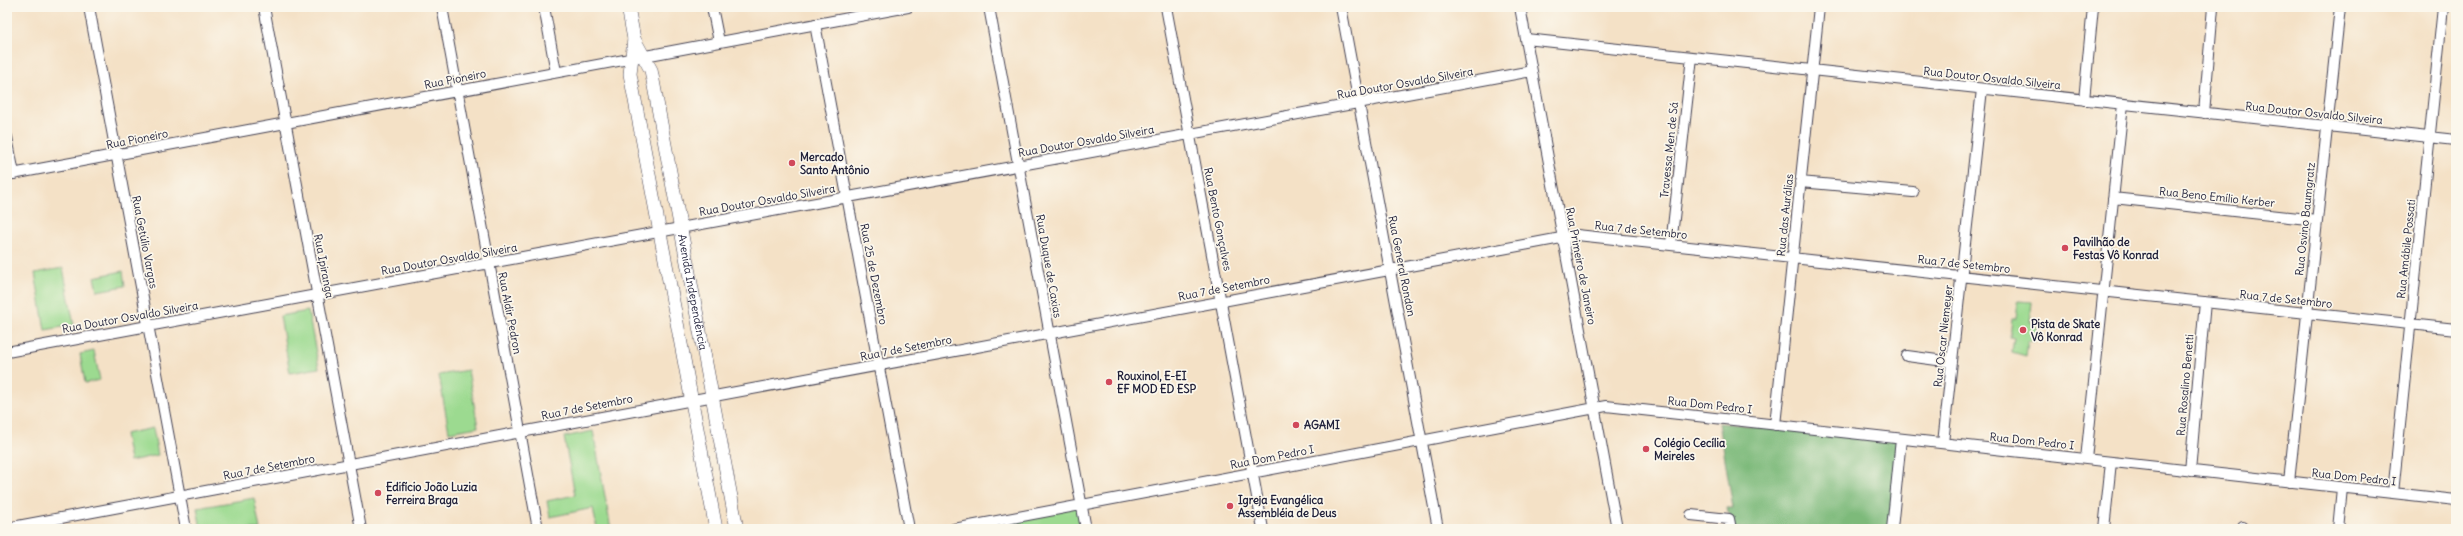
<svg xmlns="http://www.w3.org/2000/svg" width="2463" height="536" font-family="Delius,sans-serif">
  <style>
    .green { fill: #9cda90; stroke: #5f7e66 }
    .forest { fill: #7dba7a; stroke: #506e5a }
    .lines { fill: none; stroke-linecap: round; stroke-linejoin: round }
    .minor-casing { stroke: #423f50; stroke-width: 12 }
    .major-casing { stroke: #423f50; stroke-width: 14 }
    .minor { stroke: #fff; stroke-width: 10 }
    .major { stroke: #fff; stroke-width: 13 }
    .poi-dot { fill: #d1495b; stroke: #fbf7ec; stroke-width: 1.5 }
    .labels { text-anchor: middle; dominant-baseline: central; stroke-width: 3.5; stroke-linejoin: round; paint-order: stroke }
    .street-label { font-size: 11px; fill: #22223b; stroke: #fbf7ec }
    .poi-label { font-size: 11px; font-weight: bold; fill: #22223b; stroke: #fbf7ec; text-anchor: start }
  </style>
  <rect width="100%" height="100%" fill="#fbf7ec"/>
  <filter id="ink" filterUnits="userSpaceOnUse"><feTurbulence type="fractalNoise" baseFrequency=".025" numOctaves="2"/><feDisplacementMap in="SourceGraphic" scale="8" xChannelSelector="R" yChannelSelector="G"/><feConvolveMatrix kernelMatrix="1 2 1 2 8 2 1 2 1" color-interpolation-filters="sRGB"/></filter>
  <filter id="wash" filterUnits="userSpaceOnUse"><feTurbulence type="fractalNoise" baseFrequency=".012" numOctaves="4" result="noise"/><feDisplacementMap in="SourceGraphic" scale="16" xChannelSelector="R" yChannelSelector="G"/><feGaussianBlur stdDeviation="0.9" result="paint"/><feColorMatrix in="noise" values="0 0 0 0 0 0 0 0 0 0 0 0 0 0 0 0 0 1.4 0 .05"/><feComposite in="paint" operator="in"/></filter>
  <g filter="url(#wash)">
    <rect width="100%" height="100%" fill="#f4e1c6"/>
    <path class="green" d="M63 268 74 325 45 330 35 273Z
      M123 271 125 286 97 291 94 277Z
      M2018 301 2032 302 2030 322 2037 323 2035 341H2028L2026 356 2012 352 2014 338 2010 337 2012 319H2016Z
      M308 311 319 368 290 373 280 316Z
      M94 351 100 380 85 383 80 354Z
      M468 370 478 427 449 432 439 375Z
      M153 428 158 455 130 461 125 434Z
      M593 431 611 529H597L593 508 550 517 547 501 575 495 564 437Z
      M254 498 260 529H201L197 508Z
      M1081 505 1086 529H954Z"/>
    <path class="forest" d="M1719 423 1901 439 1892 529H1731L1727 508H1733Z"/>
  </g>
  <g filter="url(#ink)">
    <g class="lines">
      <defs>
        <path id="minor" d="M89 7 186 529
          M264 7 361 529
          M442 7 538 529
          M544 7 556 72
          M712 7 719 42
          M989 7 1086 529
          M1166 7 1263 529
          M1341 7 1438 529
          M1520 7 1617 529
          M815 24 909 529
          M1526 39 2456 140
          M2084 100 2093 7
          M2204 113 2213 7
          M7 137 14 174
          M7 175 908 7
          M1800 182 1913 192
          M2113 198 2317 220
          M1671 245 1692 57
          M7 352 1532 71
          M1907 356 1952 362
          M1775 425 1819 7
          M1943 443 1982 89
          M2086 459 2123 104
          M2190 471 2205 302
          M2289 482 2340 7
          M2393 493 2443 7
          M1691 515 1729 519 1731 529
          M7 528 1577 235 2456 329
          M954 529 1606 406 2456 500
          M1892 529 1901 439
          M2104 529 2111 462
          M2243 529V527
          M2338 529 2342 488"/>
        <g id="major">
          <path id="s1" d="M628 7 634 39 651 70 737 529"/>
          <path d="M634 39 630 74 716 529"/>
        </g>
      </defs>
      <use href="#minor" class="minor-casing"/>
      <use href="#major" class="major-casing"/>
      <use href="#minor" class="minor"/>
      <use href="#major" class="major"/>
    </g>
  </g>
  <g class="poi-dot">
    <circle cx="792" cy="163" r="4"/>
    <circle cx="2065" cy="248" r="4"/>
    <circle cx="2023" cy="330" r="4"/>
    <circle cx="1109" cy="382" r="4"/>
    <circle cx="1296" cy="425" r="4"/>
    <circle cx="1646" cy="449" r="4"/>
    <circle cx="378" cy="493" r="4"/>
    <circle cx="1230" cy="506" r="4"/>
  </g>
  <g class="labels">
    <g class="street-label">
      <text transform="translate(1992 78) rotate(6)">Rua Doutor Osvaldo Silveira</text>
      <text transform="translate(455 79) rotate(-11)">Rua Pioneiro</text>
      <text transform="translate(1405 83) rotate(-10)">Rua Doutor Osvaldo Silveira</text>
      <text transform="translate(2314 113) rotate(6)">Rua Doutor Osvaldo Silveira</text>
      <text transform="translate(137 139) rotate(-11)">Rua Pioneiro</text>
      <text transform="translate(1086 141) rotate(-10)">Rua Doutor Osvaldo Silveira</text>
      <text transform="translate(1669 150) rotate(-84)">Travessa Men de Sá</text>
      <text transform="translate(2217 197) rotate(6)">Rua Beno Emílio Kerber</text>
      <text transform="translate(767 200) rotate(-10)">Rua Doutor Osvaldo Silveira</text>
      <text transform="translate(1785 215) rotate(-84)">Rua das Aurálias</text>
      <text transform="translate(1218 219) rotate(79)">Rua Bento Gonçalves</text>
      <text transform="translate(2305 219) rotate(-84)">Rua Osvino Baumgratz</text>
      <text transform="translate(1641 230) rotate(6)">Rua 7 de Setembro</text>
      <text transform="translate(145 242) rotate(79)">Rua Getúlio Vargas</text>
      <text transform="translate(2406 249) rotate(-84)">Rua Amábile Possati</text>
      <text transform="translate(449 259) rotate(-10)">Rua Doutor Osvaldo Silveira</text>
      <text transform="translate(1964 264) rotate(6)">Rua 7 de Setembro</text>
      <text transform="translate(324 266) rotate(79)">Rua Ipiranga</text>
      <text transform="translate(1049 266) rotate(80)">Rua Duque de Caxias</text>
      <text transform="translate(1402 266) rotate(79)">Rua General Rondon</text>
      <text transform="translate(1581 266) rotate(79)">Rua Primeiro de Janeiro</text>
      <text transform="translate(874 274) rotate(79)">Rua 25 de Dezembro</text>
      <text transform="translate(1224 288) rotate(-11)">Rua 7 de Setembro</text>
      <text stroke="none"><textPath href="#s1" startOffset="294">Avenida Independência</textPath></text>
      <text transform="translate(2286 299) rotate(6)">Rua 7 de Setembro</text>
      <text transform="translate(510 313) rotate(79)">Rua Aldir Pedron</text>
      <text transform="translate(130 317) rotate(-10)">Rua Doutor Osvaldo Silveira</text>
      <text transform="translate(1943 336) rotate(-84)">Rua Oscar Niemeyer</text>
      <text transform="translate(906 348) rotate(-11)">Rua 7 de Setembro</text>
      <text transform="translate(2185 385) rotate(-85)">Rua Rosalino Benetti</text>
      <text transform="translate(1710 405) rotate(6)">Rua Dom Pedro I</text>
      <text transform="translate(587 407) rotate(-11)">Rua 7 de Setembro</text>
      <text transform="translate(2032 441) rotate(6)">Rua Dom Pedro I</text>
      <text transform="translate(1272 457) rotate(-11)">Rua Dom Pedro I</text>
      <text transform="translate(269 467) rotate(-11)">Rua 7 de Setembro</text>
      <text transform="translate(2354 477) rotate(6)">Rua Dom Pedro I</text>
    </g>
    <g class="poi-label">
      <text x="800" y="157">Mercado<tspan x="800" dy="13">Santo Antônio</tspan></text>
      <text x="2073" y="242">Pavilhão de<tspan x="2073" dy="13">Festas Vô Konrad</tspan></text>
      <text x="2031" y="324">Pista de Skate<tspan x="2031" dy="13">Vô Konrad</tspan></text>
      <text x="1117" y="376">Rouxinol, E-EI<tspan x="1117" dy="13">EF MOD ED ESP</tspan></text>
      <text x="1304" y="425">AGAMI</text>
      <text x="1654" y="443">Colégio Cecília<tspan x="1654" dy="13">Meireles</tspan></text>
      <text x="386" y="487">Edifício João Luzia<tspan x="386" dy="13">Ferreira Braga</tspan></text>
      <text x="1238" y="500">Igreja Evangélica<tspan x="1238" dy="13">Assembléia de Deus</tspan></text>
    </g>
  </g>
  <rect width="2463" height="536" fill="none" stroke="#fbf7ec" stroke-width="24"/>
</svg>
